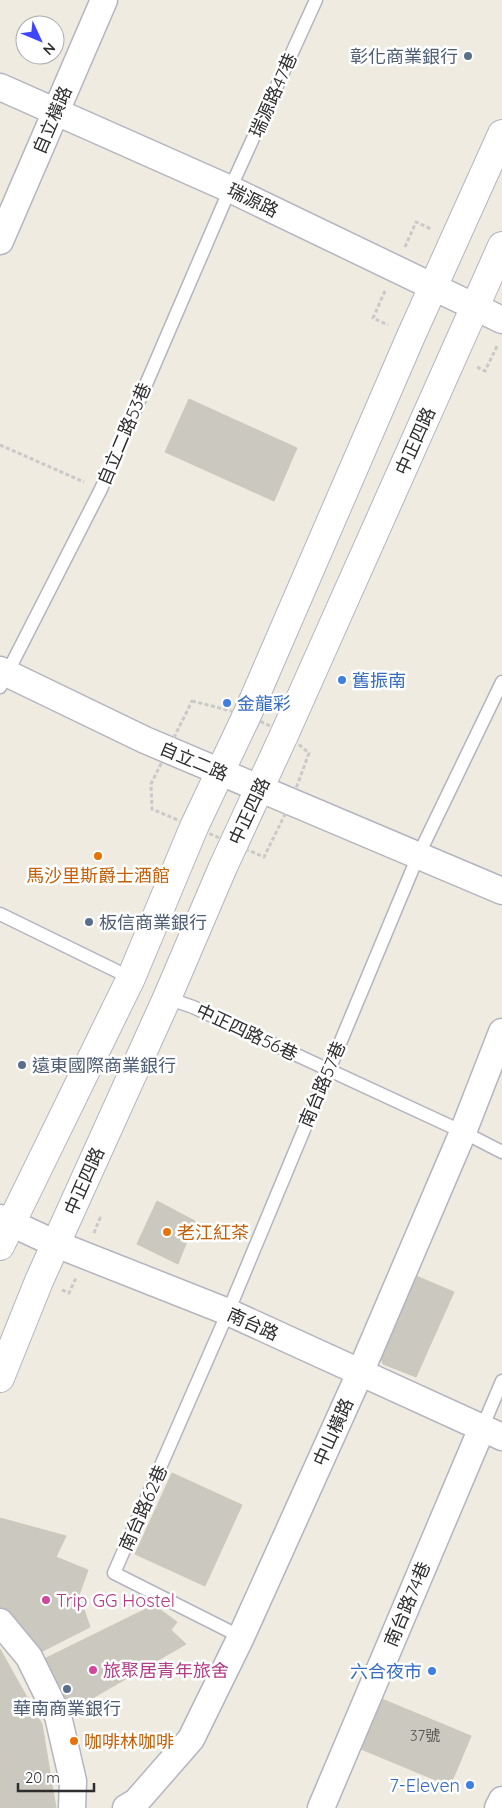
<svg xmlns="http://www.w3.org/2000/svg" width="502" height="1808" font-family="Quicksand,'Noto Sans TC',sans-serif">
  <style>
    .building { fill: #cbc9bf; stroke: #cbc8ba }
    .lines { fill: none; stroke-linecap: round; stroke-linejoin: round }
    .lane-casing { stroke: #b4b4c1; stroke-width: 15 }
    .street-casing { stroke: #b4b4c1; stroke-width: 29 }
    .secondary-casing { stroke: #b4b4c1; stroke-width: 30 }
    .path { stroke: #c9c9c9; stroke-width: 3; stroke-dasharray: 4 2.5; stroke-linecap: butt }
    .lane { stroke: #fff; stroke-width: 12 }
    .street { stroke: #fff; stroke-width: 26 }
    .secondary { stroke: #fff; stroke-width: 28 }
    .service-dot { fill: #5c6f8a; stroke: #fff; stroke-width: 2 }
    .shop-dot { fill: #3f7fe0; stroke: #fff; stroke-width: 2 }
    .food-dot { fill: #e8710a; stroke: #fff; stroke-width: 2 }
    .hotel-dot { fill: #d1479c; stroke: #fff; stroke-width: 2 }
    .labels { text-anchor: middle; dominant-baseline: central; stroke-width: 5; stroke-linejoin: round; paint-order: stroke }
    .number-label { font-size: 15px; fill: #555552 }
    .service-label { font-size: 18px; fill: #4e5e75; stroke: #fff; text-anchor: start }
    .street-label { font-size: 18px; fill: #2e2e2e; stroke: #fff }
    .shop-label { font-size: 18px; fill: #366cbe; stroke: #fff; text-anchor: start }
    .food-label { font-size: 18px; fill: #c56008; stroke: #fff; text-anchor: start }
    .hotel-label { font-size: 18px; fill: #b23c85; stroke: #fff; text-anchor: start }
  </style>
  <rect width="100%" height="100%" fill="#efebe1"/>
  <path class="building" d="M189 399 297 448 274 501 165 452Z
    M157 1201 195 1221 178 1264 137 1244Z
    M409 1273 454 1292 416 1377 383 1364 376 1345Z
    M172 1473 242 1505 205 1586 135 1554Z
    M0 1518 66 1536 56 1557 88 1570 79 1595 90 1627 33 1656 0 1611Z
    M154 1605 177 1622 171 1630 186 1644 65 1714 38 1662Z
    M0 1649 42 1724 56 1808H0Z
    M377 1697 471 1736 450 1786 356 1747Z
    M0 1747 4 1753 11 1786 12 1808H0Z"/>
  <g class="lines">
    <defs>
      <path id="lane" d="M0 687 101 489 230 189 316 0
        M0 914 131 978
        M167 998 193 1007 463 1132 502 1152
        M482 1428 502 1381
        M241 1637 114 1573 228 1312 418 856 502 682"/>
      <path id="street" d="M0 87 230 189 502 320
        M0 241 104 0
        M0 670 145 740 502 891
        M0 1218 56 1244 228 1312 502 1437
        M0 1622 29 1657 58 1716 73 1781 72 1808
        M126 1808 136 1802 191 1739 241 1637 360 1373 463 1132 502 1032
        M321 1808 482 1428
        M498 1808 502 1800"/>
      <path id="secondary" d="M0 1246 131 978 194 827 247 715 411 336 502 134
        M0 1378 39 1281 167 998 223 867 285 733 502 246"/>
    </defs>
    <use href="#lane" class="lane-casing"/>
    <use href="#street" class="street-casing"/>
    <use href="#secondary" class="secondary-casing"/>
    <path class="path" d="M405 247 416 222 431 229
      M385 291 373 318 388 325
      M477 367 485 371 498 344
      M0 445 84 482
      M192 701 247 715 285 733 309 753 291 802 264 857 152 809 151 784Z
      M94 1233 100 1218 97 1217
      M62 1290 69 1293 76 1278"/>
    <use href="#lane" class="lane"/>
    <use href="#street" class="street"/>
    <use href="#secondary" class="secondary"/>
  </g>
  <g class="service-dot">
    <circle cx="468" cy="56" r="5"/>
    <circle cx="89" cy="922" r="5"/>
    <circle cx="22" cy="1065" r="5"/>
    <circle cx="67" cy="1689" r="5"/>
  </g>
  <g class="shop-dot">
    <circle cx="342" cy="680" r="5"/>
    <circle cx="227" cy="703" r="5"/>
    <circle cx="432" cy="1671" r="5"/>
    <circle cx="470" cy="1785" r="5"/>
  </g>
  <g class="food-dot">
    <circle cx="98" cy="856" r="5"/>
    <circle cx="167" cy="1232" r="5"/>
    <circle cx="74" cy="1741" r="5"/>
  </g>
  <g class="hotel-dot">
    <circle cx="46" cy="1600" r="5"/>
    <circle cx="93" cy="1670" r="5"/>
  </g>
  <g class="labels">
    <g class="number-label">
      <text x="425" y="1735">37號</text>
    </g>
    <g class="service-label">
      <text x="458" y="56" text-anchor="end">彰化商業銀行</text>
      <text x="99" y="922">板信商業銀行</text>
      <text x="32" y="1065">遠東國際商業銀行</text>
      <text x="67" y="1708" text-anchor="middle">華南商業銀行</text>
    </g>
    <g class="street-label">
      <text transform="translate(273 95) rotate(-66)">瑞源路47巷</text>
      <text transform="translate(52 120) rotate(-67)">自立橫路</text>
      <text transform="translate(253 200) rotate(26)">瑞源路</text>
      <text transform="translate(124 434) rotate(-67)">自立二路53巷</text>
      <text transform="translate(415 441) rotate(-66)">中正四路</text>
      <text transform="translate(194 761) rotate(23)">自立二路</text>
      <text transform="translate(249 811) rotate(-65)">中正四路</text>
      <text transform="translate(247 1032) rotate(25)">中正四路56巷</text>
      <text transform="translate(322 1084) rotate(-67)">南台路57巷</text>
      <text transform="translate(84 1181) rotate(-66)">中正四路</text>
      <text transform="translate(253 1324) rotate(24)">南台路</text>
      <text transform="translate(333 1432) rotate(-66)">中山橫路</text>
      <text transform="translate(143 1508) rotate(-66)">南台路62巷</text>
      <text transform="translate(407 1604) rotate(-67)">南台路74巷</text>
    </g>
    <g class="shop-label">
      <text x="352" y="680">舊振南</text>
      <text x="237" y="703">金龍彩</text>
      <text x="422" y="1671" text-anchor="end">六合夜市</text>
      <text x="460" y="1785" text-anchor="end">7-Eleven</text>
    </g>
    <g class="food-label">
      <text x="98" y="875" text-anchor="middle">馬沙里斯爵士酒館</text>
      <text x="177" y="1232">老江紅茶</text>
      <text x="84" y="1741">咖啡林咖啡</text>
    </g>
    <g class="hotel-label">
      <text x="56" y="1600">Trip GG Hostel</text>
      <text x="103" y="1670">旅聚居青年旅舍</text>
    </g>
  </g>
  <g transform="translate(40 40) rotate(134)"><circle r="24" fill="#ffffff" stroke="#ababab"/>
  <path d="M0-4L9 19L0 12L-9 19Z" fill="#4045fd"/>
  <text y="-8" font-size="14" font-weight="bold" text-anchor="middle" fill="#2e2e2e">N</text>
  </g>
  <path d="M18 1783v8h76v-8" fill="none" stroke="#2e2e2e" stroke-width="2.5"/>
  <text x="25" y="1783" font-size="15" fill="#2e2e2e" stroke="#ffffff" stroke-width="4" paint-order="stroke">20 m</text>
</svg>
